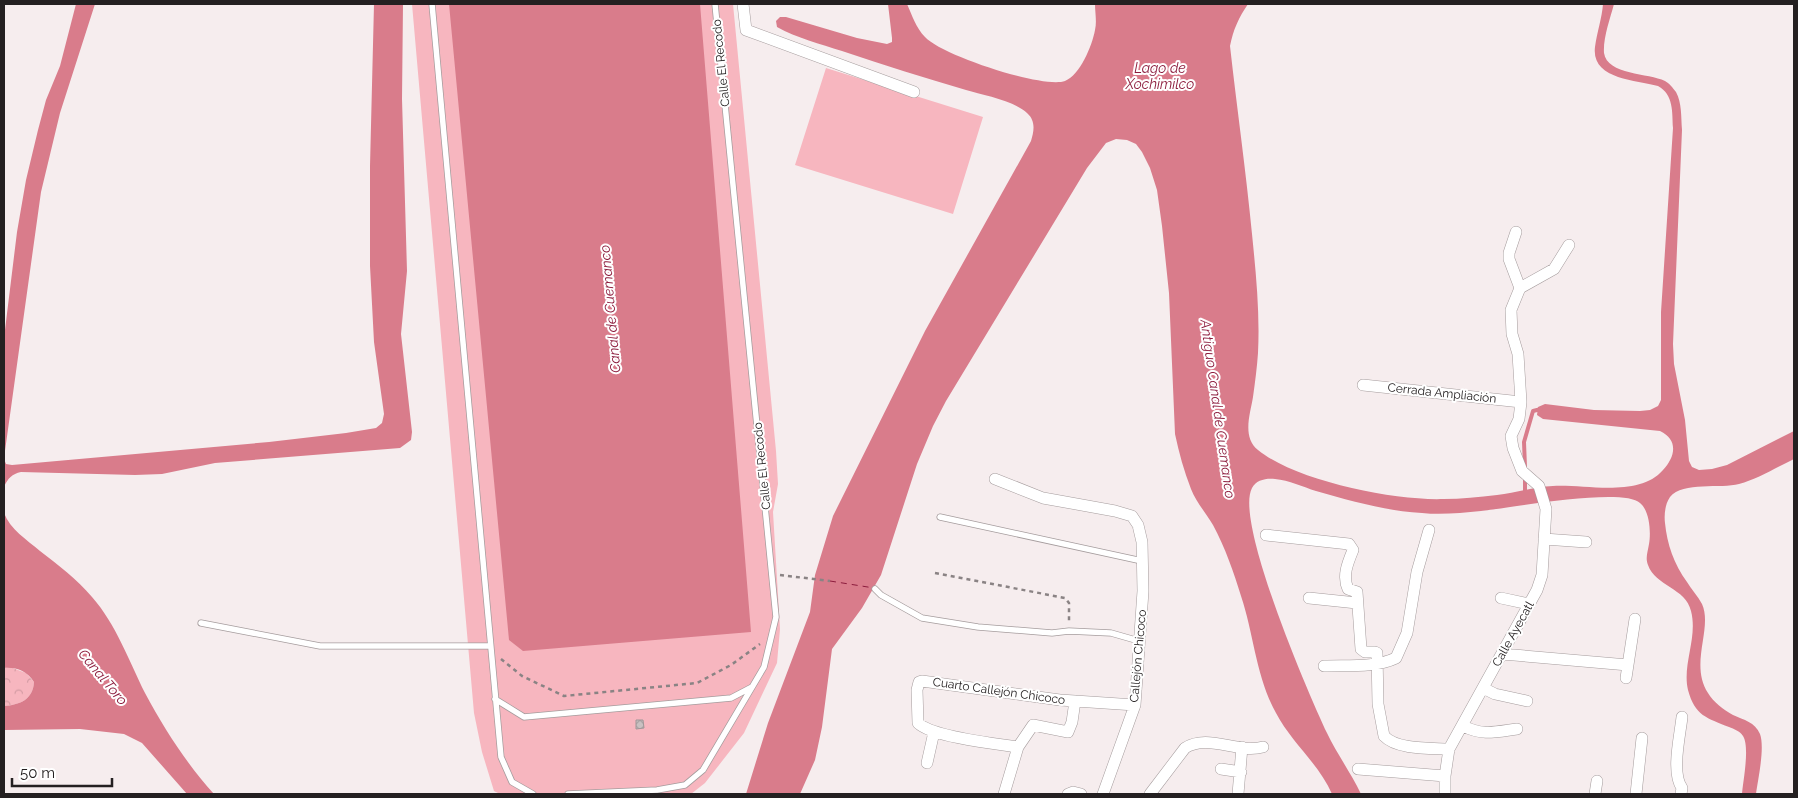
<svg xmlns="http://www.w3.org/2000/svg" width="1798" height="798" font-family="Raleway,sans-serif">
  <style>
    .park { fill: url(#park-crowns) }
    .pitch { fill: #f7b6bf }
    .water { fill: #d97c8b }
    .lines { fill: none; stroke-linecap: round; stroke-linejoin: round }
    .stream { stroke: #d97c8b; stroke-width: 4 }
    .ferry { stroke: #8c1c3d; stroke-width: 1; stroke-dasharray: 6 5; stroke-linecap: butt }
    .building { fill: url(#building-cross-hatch); stroke: #9f9697 }
    .service-casing { stroke: #a59c9d; stroke-width: 7 }
    .minor-casing { stroke: #a59c9d; stroke-width: 12 }
    .path { stroke: #8a8384; stroke-width: 2.5; stroke-dasharray: 4 4; stroke-linecap: butt }
    .service { stroke: #fff; stroke-width: 5.5 }
    .minor { stroke: #fff; stroke-width: 11 }
    .labels { text-anchor: middle; dominant-baseline: central; stroke-width: 4; stroke-linejoin: round; paint-order: stroke }
    .street-label { font-size: 12px; fill: #242021; stroke: #fff }
    .water-label { font-size: 14px; font-style: italic; fill: #8c1c3d; stroke: #fff }
  </style>
  <defs>
    <pattern id="park-crowns" width="20" height="18" patternUnits="userSpaceOnUse" patternTransform="scale(1.25)"><rect width="20" height="18" fill="#f7b6bf"/><path d="M2 6a3 3 0 1 1 6 0M12 15a3 3 0 1 1 6 0" fill="none" stroke="#d49ca4"/></pattern>
    <pattern id="building-cross-hatch" width="8" height="8" patternUnits="userSpaceOnUse" patternTransform="scale(1.25)"><rect width="8" height="8" fill="#c9c0c1"/><path d="M0 0l8 8M0 8l8-8" fill="none" stroke="#aca5a6"/></pattern>
  </defs>
  <rect width="100%" height="100%" fill="#f6edee"/>
  <path class="park" d="M10 667 26 673 34 682C33 700 19 705 4 706V668Z"/>
  <path class="pitch" d="M412 4H733L776 451 778 484 773 512 780 629 777 663 744 733 705 783 691 794H500L494 791 482 752 474 713Z
    M826 68 983 117 953 214 795 165Z"/>
  <path class="water" d="M76 4H95L60 113 41 192 4 458V338L17 232 26 180 38 130 46 100 60 66Z
    M374 4H403L402 99 407 271 401 334 412 432 411 440 400 448 215 463 162 474 135 475 21 472C12 474 8 478 4 487V459L6 464 12 465 269 442 346 433 376 428 382 423 384 414 374 342 370 266V166Z
    M449 4H700L751 632 523 651 509 640Z
    M888 4H907C912 15 916 28 925 37 941 55 1043 89 1065 81 1080 75 1092 46 1095 30 1097 22 1095 12 1095 4H1248C1239 17 1233 30 1230 46 1237 109 1246 171 1252 234 1256 274 1260 313 1258 353 1257 368 1255 382 1253 397 1250 415 1242 437 1258 450 1296 481 1395 501 1444 499 1461 499 1479 497 1497 495 1515 493 1534 487 1553 486 1585 484 1639 498 1663 470 1675 457 1679 440 1660 431L1543 419 1537 415 1538 407 1545 404 1594 410 1640 411 1650 410 1658 406 1661 400V312L1673 128C1672 112 1674 95 1658 86 1635 80 1591 79 1595 47 1597 32 1602 18 1603 4H1614C1610 19 1603 38 1604 53 1607 75 1649 73 1665 81 1669 83 1673 88 1676 92 1682 103 1681 117 1682 130L1673 344 1674 364 1685 420 1689 461 1692 467 1699 470 1712 469 1727 465 1794 431V459C1777 467 1758 479 1739 484 1721 489 1683 481 1670 497 1665 504 1664 515 1665 523 1667 544 1674 564 1687 582 1691 589 1698 596 1702 604 1713 628 1689 664 1708 693 1713 702 1724 710 1733 715 1744 720 1755 722 1760 734 1765 748 1758 779 1756 794H1742C1743 781 1750 747 1743 736 1740 731 1734 729 1729 727 1707 718 1695 716 1688 690 1682 664 1698 638 1691 611 1686 588 1655 586 1648 565 1645 558 1648 551 1649 544 1651 533 1650 511 1640 503 1623 487 1508 508 1481 511 1461 513 1441 515 1422 513 1386 511 1351 501 1316 491 1303 487 1289 480 1275 479 1266 478 1256 480 1252 488 1234 521 1309 695 1327 733 1337 754 1351 773 1361 794H1332C1319 764 1291 742 1276 713 1256 677 1254 635 1241 596 1234 573 1225 547 1213 525 1206 513 1196 502 1191 489 1184 471 1179 453 1175 434L1169 293 1162 226 1157 190 1150 168 1142 152 1136 144 1127 140 1116 139 1106 143 1087 168 946 401 933 426 917 464 881 575 862 608 832 649 822 727 815 760 800 794H746L768 723 810 612 815 575 833 516 925 331 1031 141C1034 131 1036 121 1027 113 1015 101 983 95 966 90 925 78 883 65 842 51 820 44 797 38 777 27L776 21 780 17H786L857 38 887 44 892 42V38Z
    M4 513C10 529 27 540 40 551 58 565 77 579 92 597 116 624 129 661 145 693 165 730 186 763 214 794H187L142 743 124 734 80 729 4 730V706C19 705 33 700 34 682 27 671 16 667 4 668Z"/>
  <g class="lines">
    <path class="stream" d="M1525 467 1524 442 1533 411 1541 409
      M1525 476V494"/>
    <path class="ferry" d="M830 581 874 588"/>
  </g>
  <path class="building" d="M636 720H643L644 728 636 729Z"/>
  <g class="lines">
    <defs>
      <path id="service" d="M432 4 501 757 512 782 533 794
        M940 517 1142 561
        M875 589 881 595 922 618 978 627 1052 633 1069 631 1111 633 1139 641
        M201 623 320 646H490
        M495 699 524 717 731 698 752 687
        M568 794 657 790 685 785 703 770 764 667 776 617 715 4"/>
      <path id="minor" d="M743 4 746 30 914 92
        M1520 288 1554 269 1569 245
        M1363 385 1521 402
        M995 479 1043 498 1115 511 1132 516 1138 525 1142 542 1143 591 1135 705 1103 794
        M1266 535 1349 544 1353 550C1348 562 1342 576 1348 589L1357 592 1361 649 1365 652H1375L1377 653 1378 704 1384 736C1397 750 1431 748 1449 749
        M1544 539 1586 542
        M1309 598 1357 603
        M1501 598 1529 604
        M1502 654 1628 665
        M1324 666C1347 665 1375 668 1396 658L1407 633 1417 572 1429 530
        M1626 678 1635 619
        M1483 688 1495 694 1527 701
        M1463 726C1483 736 1495 732 1517 729
        M1018 747C997 744 932 737 918 723L917 690 919 682 922 681 1060 700 1135 705
        M927 763 934 732
        M1221 769 1241 772
        M1358 769 1445 776
        M1004 794 1018 747 1033 725 1068 732 1072 722 1075 701
        M1068 794 1073 792 1081 794
        M1150 794 1185 748C1208 733 1237 754 1263 747
        M1238 794 1242 747
        M1445 794V776L1449 749 1537 590 1542 575 1546 509 1539 486 1522 471 1513 448 1511 436 1519 419 1521 402 1518 354 1512 334 1511 310 1520 288 1509 259V253L1516 232
        M1595 794 1597 781
        M1636 794 1642 738
        M1681 794 1682 788C1671 773 1680 736 1682 717"/>
    </defs>
    <use href="#service" class="service-casing"/>
    <use href="#minor" class="minor-casing"/>
    <path class="path" d="M935 573 1065 598 1069 603V622
      M780 575 830 581
      M501 659 522 676 564 696 697 683 731 665 760 644"/>
    <use href="#service" class="service"/>
    <use href="#minor" class="minor"/>
  </g>
  <g class="labels">
    <g class="street-label">
      <text transform="translate(721 63) rotate(-96)">Calle El Recodo</text>
      <text transform="translate(1442 393) rotate(6)">Cerrada Ampliación</text>
      <text transform="translate(762 466) rotate(-96)">Calle El Recodo</text>
      <text transform="translate(1513 634) rotate(-61)">Calle Ayecatl</text>
      <text transform="translate(1138 656) rotate(-85)">Callejón Chicoco</text>
      <text transform="translate(999 691) rotate(8)">Cuarto Callejón Chicoco</text>
    </g>
    <g class="water-label">
      <text x="1160" y="68">Lago de<tspan x="1160" dy="16">Xochimilco</tspan></text>
      <text transform="translate(610 309) rotate(-95)">Canal de Cuemanco</text>
      <text transform="translate(1218 409) rotate(82)">Antiguo Canal de Cuemanco</text>
      <text transform="translate(103 677) rotate(50)">Canal Toro</text>
    </g>
  </g>
  <rect width="1798" height="798" fill="none" stroke="#242021" stroke-width="10"/>
  <path d="M12 778v8h100v-8" fill="none" stroke="#242021" stroke-width="2.5"/>
  <text x="20" y="778" font-size="15" fill="#242021" stroke="#ffffff" stroke-width="4" paint-order="stroke">50 m</text>
</svg>
